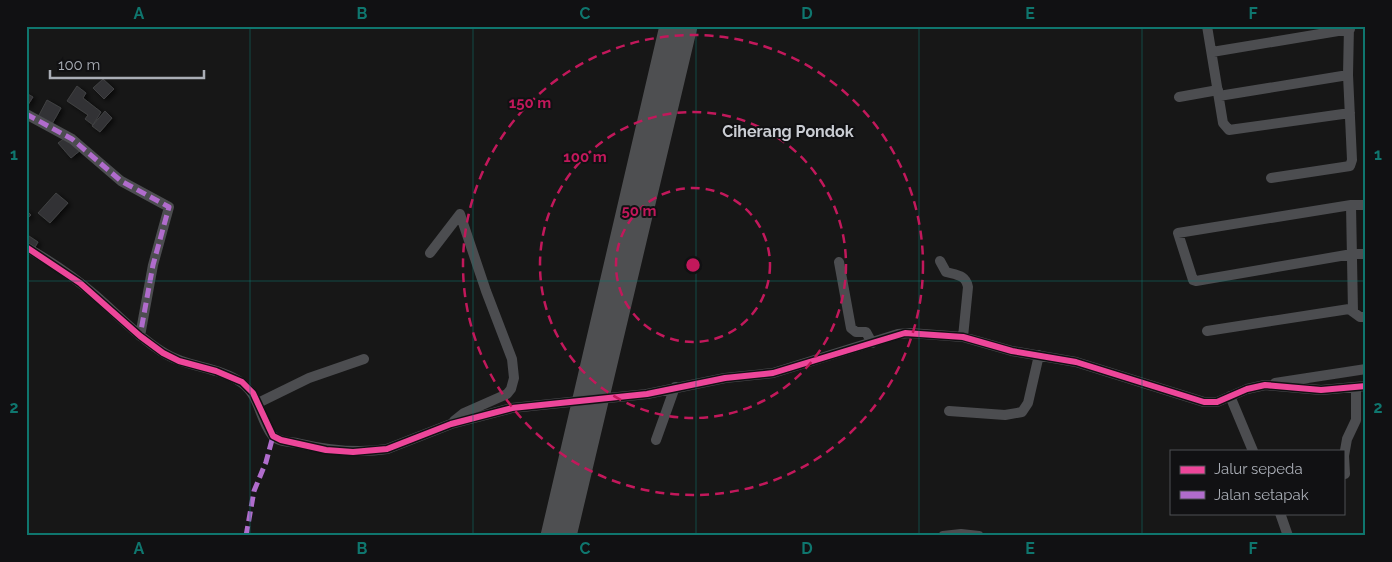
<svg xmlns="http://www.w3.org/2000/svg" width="1392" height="562" font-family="Raleway,sans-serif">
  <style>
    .building { fill: #333334; stroke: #404143; filter: url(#shadow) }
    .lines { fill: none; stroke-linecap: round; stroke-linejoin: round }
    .street { stroke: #4c4d50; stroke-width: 10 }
    .highway { stroke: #4e4f51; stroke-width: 19 }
    .street-bridge { stroke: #4c4d50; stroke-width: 10 }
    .quiet { stroke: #b06ccc; stroke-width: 5; stroke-dasharray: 10 5; stroke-linecap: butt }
    .cycleway-casing { stroke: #111113; stroke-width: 9 }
    .cycleway { stroke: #ed469a; stroke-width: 6 }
    .grid { fill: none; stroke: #0f766e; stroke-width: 1; stroke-opacity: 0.55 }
    .ring { fill: none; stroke: #c2185b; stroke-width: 2.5; stroke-dasharray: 9 6 }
    .labels { text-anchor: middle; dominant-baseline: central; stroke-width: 4; stroke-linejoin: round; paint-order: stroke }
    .quarter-label { font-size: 16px; font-weight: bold; fill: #cacdd3; stroke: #111113 }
    .centre { fill: #c2185b; stroke: #111113; stroke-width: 2.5 }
    .ring-label { font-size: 15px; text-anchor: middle; font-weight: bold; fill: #c2185b; stroke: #111113; stroke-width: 4; stroke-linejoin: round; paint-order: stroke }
    .neatline { fill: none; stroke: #0f766e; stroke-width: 2 }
    .grid-label { font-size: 16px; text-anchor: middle; font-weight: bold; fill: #0f766e }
  </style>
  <defs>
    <filter id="shadow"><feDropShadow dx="3" dy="2" stdDeviation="2.5" flood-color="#0009"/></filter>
  </defs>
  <rect width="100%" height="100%" fill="#171717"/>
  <path class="building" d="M103 79 114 89 104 99 93 88Z
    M77 86 86 93 83 98 101 112 93 125 85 119 88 115 67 101Z
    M26 93 33 97 26 108Z
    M47 100 61 108 52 124 38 117Z
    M105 111 112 118 100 132 92 126Z
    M70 134 82 149 71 158 58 143Z
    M56 193 68 203 50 223 38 213Z
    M26 210 31 215 26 220Z
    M29 236 38 242 34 249 26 244Z"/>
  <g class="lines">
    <path class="street" d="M1207 26 1223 123 1229 130 1350 113
      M1212 52 1350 29
      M1219 96 1348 75
      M1179 97 1218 90
      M26 114 72 139 121 181 169 207 153 265 140 336
      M1271 178 1350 166 1352 160 1348 75 1349 26
      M1351 205 1353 312
      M1366 205H1351L1178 233 1193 280 1196 281 1352 254H1366
      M26 247C50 261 74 277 95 295 117 314 136 335 161 351 186 368 218 366 242 383 260 396 259 418 272 435 278 442 289 442 297 443 327 450 356 454 387 449L451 424 512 408
      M430 253 460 214
      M940 261 946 272C957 275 966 275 968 287L963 337
      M839 262 851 328 856 332H866L872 343
      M1207 331 1349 309 1360 317H1366
      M1275 383 1366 369
      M647 394 725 378 773 373 898 334 910 333 963 337 1012 351 1076 362 1204 402H1217L1247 389 1265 385 1321 390 1366 386
      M1230 396 1253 451
      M258 403 309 378 364 359
      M949 411 1005 415 1022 412 1028 403 1039 355
      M454 421 464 413 507 394 511 389 514 378 512 359 486 291 460 214
      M656 440 675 387
      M1345 474 1344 456 1347 439 1356 420V387
      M1280 513 1288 536
      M943 536 961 534 979 536"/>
    <path class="highway" d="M550 536 669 26
      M567 536 688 26"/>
    <path class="street-bridge" d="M512 408 647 394"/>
    <path class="quiet" d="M26 114 72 139 121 181 169 207 153 265 140 336
      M246 536 254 491 266 462 273 436"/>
    <defs>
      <path id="cycleway" d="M26 247 80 283 140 336 163 353 179 361 216 371 242 382 253 393 273 436 281 440 326 450 353 452 387 449 451 424 512 408 647 394 725 378 773 373 905 333 963 337 1012 351 1076 362 1204 402H1217L1247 389 1265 385 1321 390 1366 386"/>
    </defs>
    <use href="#cycleway" class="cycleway-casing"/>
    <use href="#cycleway" class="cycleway"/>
  </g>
  <path class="grid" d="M250 26V536M473 26V536M696 26V536M919 26V536M1142 26V536M26 281H1366"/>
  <g class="ring">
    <circle cx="693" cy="265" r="77"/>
    <circle cx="693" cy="265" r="153"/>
    <circle cx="693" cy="265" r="230"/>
  </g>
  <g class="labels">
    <g class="quarter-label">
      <text x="788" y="131">Ciherang Pondok</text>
    </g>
  </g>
  <circle cx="693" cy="265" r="8" class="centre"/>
  <g class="ring-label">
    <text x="530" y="108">150 m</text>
    <text x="585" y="162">100 m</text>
    <text x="639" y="216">50 m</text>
  </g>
  <rect width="1392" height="562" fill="none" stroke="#111113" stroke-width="55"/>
  <rect x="1170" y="450" width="175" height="65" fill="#111113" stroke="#4e5054"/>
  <rect x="1180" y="466" width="25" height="8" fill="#ed469a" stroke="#4e5054"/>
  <text x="1214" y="474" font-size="15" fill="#aaaeb6">Jalur sepeda</text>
  <rect x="1180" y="491" width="25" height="8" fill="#b06ccc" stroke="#4e5054"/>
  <text x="1214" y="500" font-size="15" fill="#aaaeb6">Jalan setapak</text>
  <path d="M50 70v8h154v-8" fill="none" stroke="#aaaeb6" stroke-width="2.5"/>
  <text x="58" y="70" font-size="15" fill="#aaaeb6" stroke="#111113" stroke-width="4" paint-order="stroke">100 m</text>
  <rect x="28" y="28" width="1336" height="506" class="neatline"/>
  <g class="grid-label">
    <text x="139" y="19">A</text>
    <text x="362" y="19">B</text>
    <text x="585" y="19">C</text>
    <text x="807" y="19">D</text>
    <text x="1030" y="19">E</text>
    <text x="1253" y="19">F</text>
    <text x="14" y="160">1</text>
    <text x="1378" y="160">1</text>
    <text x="14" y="413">2</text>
    <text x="1378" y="413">2</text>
    <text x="139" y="554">A</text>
    <text x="362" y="554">B</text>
    <text x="585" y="554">C</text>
    <text x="807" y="554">D</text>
    <text x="1030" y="554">E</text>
    <text x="1253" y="554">F</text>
  </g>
</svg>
